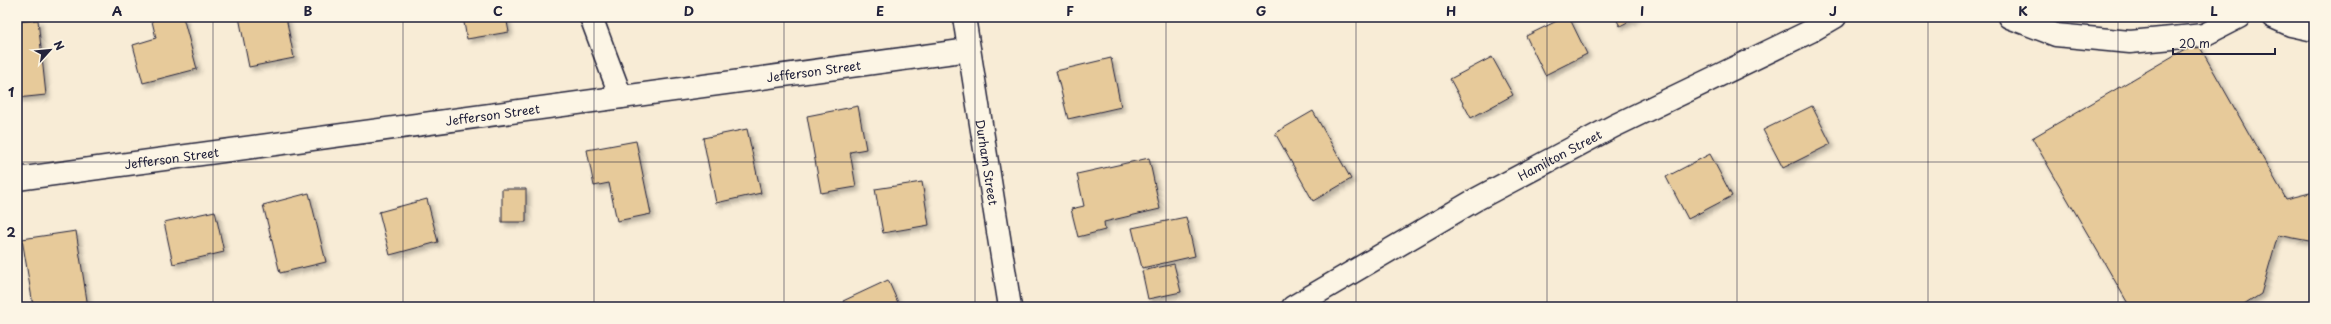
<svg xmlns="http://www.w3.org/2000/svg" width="2331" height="324" font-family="'Playpen Sans',sans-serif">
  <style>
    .building { fill: #e7ca9a; stroke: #22223b; filter: url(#shadow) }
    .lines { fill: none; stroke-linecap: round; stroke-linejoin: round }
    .minor-casing { stroke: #22223b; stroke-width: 25 }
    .minor { stroke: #fcf5e5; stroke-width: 22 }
    .grid { fill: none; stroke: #22223b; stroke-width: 1; stroke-opacity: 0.55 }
    .labels { text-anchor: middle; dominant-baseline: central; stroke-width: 4; stroke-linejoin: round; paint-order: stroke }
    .street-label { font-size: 12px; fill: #22223b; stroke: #fcf5e5 }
    .neatline { fill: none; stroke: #22223b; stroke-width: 1.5 }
    .grid-label { font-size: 13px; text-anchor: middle; font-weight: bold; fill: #22223b }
  </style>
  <defs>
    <filter id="shadow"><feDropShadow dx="3.5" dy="3.5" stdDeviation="2" flood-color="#0004"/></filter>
  </defs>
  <rect width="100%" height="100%" fill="#f8ecd6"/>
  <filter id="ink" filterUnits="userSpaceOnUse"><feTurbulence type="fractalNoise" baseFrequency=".025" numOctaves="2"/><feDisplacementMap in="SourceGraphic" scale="8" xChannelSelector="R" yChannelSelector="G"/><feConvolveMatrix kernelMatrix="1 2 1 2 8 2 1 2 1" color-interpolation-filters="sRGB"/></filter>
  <g filter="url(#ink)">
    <path class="building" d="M151 17H183L197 69 143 83 133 45 156 38Z
      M239 17H286L294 58 249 67Z
      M463 17H506L509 32 467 39Z
      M1565 17H1569L1587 54 1545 75 1526 36Z
      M1615 17H1637L1620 26Z
      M38 20 46 95 17 98V22Z
      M2197 42 2286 199 2314 192V242L2278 235 2261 294 2241 307H2130L2032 138Z
      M1492 57 1513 95 1471 118 1450 79Z
      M1111 58 1121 107 1068 119 1056 71Z
      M858 106 866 149 850 152 856 187 821 193 807 116Z
      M1812 106 1831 144 1783 168 1763 130Z
      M1313 111 1351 179 1313 201 1275 133Z
      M747 129 761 193 716 203 703 138Z
      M636 141 651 214 617 221 609 183 594 186 587 150Z
      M1710 154 1732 196 1688 219 1666 177Z
      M1149 158 1160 209 1104 222 1105 230 1078 237 1071 209 1084 206 1077 174Z
      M922 182 929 225 883 233 875 189Z
      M502 189H526V222H502Z
      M309 193 326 262 280 273 263 205Z
      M427 199 438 242 390 255 379 212Z
      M215 211 224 252 173 264 164 222Z
      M1186 217 1195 256 1142 268 1132 228Z
      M76 231 88 307H54L53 302 33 305 22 239Z
      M1174 264 1181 292 1148 299 1142 271Z
      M888 280 900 307H846L843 301Z"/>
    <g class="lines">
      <defs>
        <g id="minor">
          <path d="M591 17 621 97"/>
          <path id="s1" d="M964 17 1010 307"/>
          <path d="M2009 17 2056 35 2130 42 2204 35 2239 17"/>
          <path d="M2273 17 2291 25 2314 30"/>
          <path id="s2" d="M17 179 969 50"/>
          <path id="s3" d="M1293 307 1475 200 1614 126 1811 31 1835 17"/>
        </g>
      </defs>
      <use href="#minor" class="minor-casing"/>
      <use href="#minor" class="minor"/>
    </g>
  </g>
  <path class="grid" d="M213 17V307M403 17V307M594 17V307M784 17V307M975 17V307M1166 17V307M1356 17V307M1547 17V307M1737 17V307M1928 17V307M2118 17V307M17 162H2314"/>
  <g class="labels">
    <g class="street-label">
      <text stroke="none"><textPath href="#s2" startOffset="804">Jefferson Street</textPath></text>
      <text stroke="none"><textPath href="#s2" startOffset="480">Jefferson Street</textPath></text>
      <text stroke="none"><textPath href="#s3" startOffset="307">Hamilton Street</textPath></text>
      <text stroke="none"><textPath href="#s2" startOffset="156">Jefferson Street</textPath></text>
      <text stroke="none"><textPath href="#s1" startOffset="147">Durham Street</textPath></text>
    </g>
  </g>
  <rect width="2331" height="324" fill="none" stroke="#fcf5e5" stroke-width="44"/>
  <g transform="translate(50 50) rotate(63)" stroke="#fcf5e5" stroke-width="3" paint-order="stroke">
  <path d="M0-3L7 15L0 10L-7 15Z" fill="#22223b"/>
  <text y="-6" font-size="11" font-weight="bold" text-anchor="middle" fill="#22223b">N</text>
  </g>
  <path d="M2173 48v6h102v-6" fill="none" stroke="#22223b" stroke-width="2"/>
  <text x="2179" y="48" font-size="12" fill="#22223b" stroke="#fcf5e5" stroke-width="3" paint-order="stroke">20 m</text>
  <rect x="22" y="22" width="2287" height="280" class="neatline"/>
  <g class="grid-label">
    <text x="117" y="16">A</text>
    <text x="308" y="16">B</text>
    <text x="498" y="16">C</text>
    <text x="689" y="16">D</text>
    <text x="880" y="16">E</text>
    <text x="1070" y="16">F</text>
    <text x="1261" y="16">G</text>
    <text x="1451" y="16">H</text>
    <text x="1642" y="16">I</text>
    <text x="1833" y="16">J</text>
    <text x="2023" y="16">K</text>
    <text x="2214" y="16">L</text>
    <text x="11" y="97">1</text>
    <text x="11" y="237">2</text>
  </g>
</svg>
